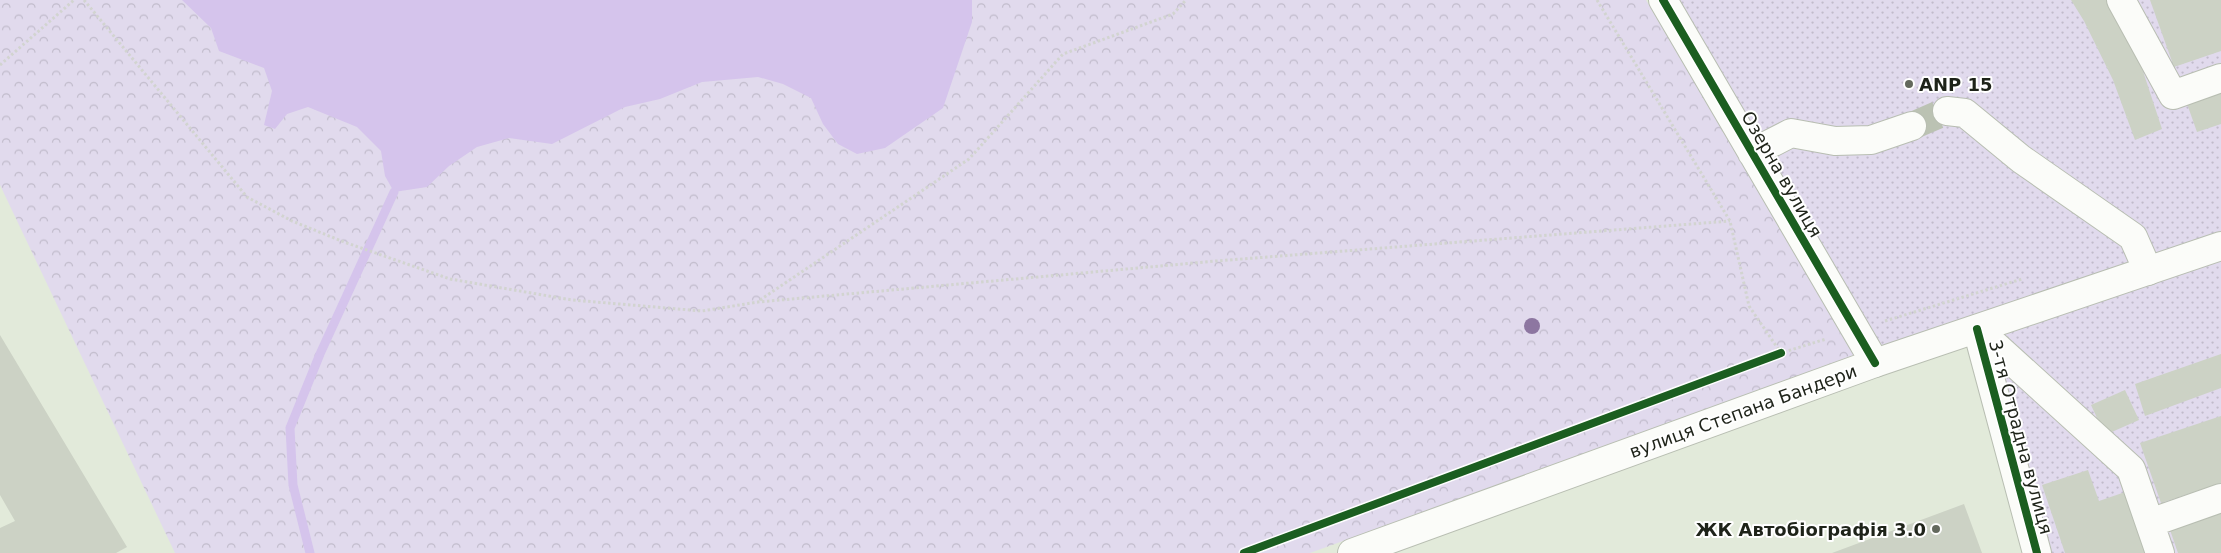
<svg xmlns="http://www.w3.org/2000/svg" width="2221" height="553" font-family="'DejaVu Sans',sans-serif">
  <style>
    .grass { fill: url(#grass-dots) }
    .park { fill: url(#park-crowns) }
    .water { fill: #d5c4ec }
    .lines { fill: none; stroke-linecap: round; stroke-linejoin: round }
    .stream { stroke: #d5c4ec; stroke-width: 9 }
    .building { fill: #ccd2c5 }
    .minor-tunnel { stroke: #bbc2b3; stroke-width: 28; stroke-dasharray: 28 14; stroke-linecap: butt }
    .minor-casing { stroke: #b8beb2; stroke-width: 30 }
    .major-casing { stroke: #b8beb2; stroke-width: 30 }
    .path { stroke: #d2d4d0; stroke-width: 3; stroke-dasharray: 2.5 2.5; stroke-linecap: butt }
    .minor { stroke: #fbfcf9; stroke-width: 28 }
    .major { stroke: #fbfcf9; stroke-width: 28 }
    .cycleway-casing { stroke: #fff; stroke-width: 11 }
    .cycleway { stroke: #1b5e20; stroke-width: 8 }
    .tree { fill: #8d76a1 }
    .poi-dot { fill: #63695d; stroke: #fff; stroke-width: 2 }
    .labels { text-anchor: middle; dominant-baseline: central; stroke-width: 4; stroke-linejoin: round; paint-order: stroke }
    .poi-label { font-size: 18px; font-weight: bold; fill: #1e2319; stroke: #fff; text-anchor: start }
    .street-label { font-size: 18px; fill: #1e2319; stroke: #fff }
  </style>
  <defs>
    <pattern id="grass-dots" width="8" height="8" patternUnits="userSpaceOnUse" patternTransform="scale(1.25)"><rect width="8" height="8" fill="#e1daed"/><path d="M2 2h.1M6 6h.1" fill="none" stroke="#c1bbcb" stroke-width="1.8" stroke-linecap="round"/></pattern>
    <pattern id="park-crowns" width="20" height="18" patternUnits="userSpaceOnUse" patternTransform="scale(1.25)"><rect width="20" height="18" fill="#e1daed"/><path d="M2 6a3 3 0 1 1 6 0M12 15a3 3 0 1 1 6 0" fill="none" stroke="#c1bbcb"/></pattern>
  </defs>
  <rect width="100%" height="100%" fill="#e2eada"/>
  <path class="grass" d="M1679 0H2221V231L1881 346Z
    M2221 261V553H2051L2039 516 1992 338Z"/>
  <path class="park" d="M0 0H1646L1854 355 1310 553H175L0 185Z"/>
  <path class="water" d="M182 0H972V22L943 108 885 148 857 154 838 144 823 124 811 98 783 84 758 77 702 82 660 99 625 107 552 144 509 138 477 147 449 166 427 187 394 192 385 176 381 151 357 127 308 107 287 114 275 129 264 125 272 91 264 68 219 51 211 28Z"/>
  <g class="lines">
    <path class="stream" d="M310 553 293 485 290 428 320 354 394 192"/>
  </g>
  <path class="building" d="M2071 0H2108L2140 62 2162 129 2135 140 2113 80 2084 21Z
    M2150 0H2221V51L2174 67Z
    M2221 89V124L2197 132 2186 101Z
    M0 335 127 547 116 553H0V528L15 521 0 495Z
    M2221 354V388L2145 416 2135 384Z
    M2125 390 2139 420 2105 435 2091 405Z
    M2221 416V483L2161 503 2140 443Z
    M2088 470 2099 501 2128 491 2149 553H2065L2042 485Z
    M1964 504 1982 553H1832Z
    M2221 510V553H2178L2169 527Z"/>
  <g class="lines">
    <path class="minor-tunnel" d="M1912 126 1947 111"/>
    <defs>
      <path id="minor" d="M1663 0 1875 363
        M2121 0 2173 95 2221 78
        M1947 111 1965 113 2021 159 2133 237 2148 271
        M1752 153 1791 133 1835 141 1871 140 1912 126
        M1977 329 2131 469 2160 553
        M1977 329 2037 553
        M2150 523 2221 498"/>
      <path id="major" d="M1352 553 1875 363 2221 246"/>
    </defs>
    <use href="#minor" class="minor-casing"/>
    <use href="#major" class="major-casing"/>
    <path class="path" d="M84 0 247 197 292 221 344 242 450 279 572 300 702 311 758 302 1216 261 1730 221
      M1597 0 1730 221 1749 306 1781 353 1826 339
      M0 65 74 0
      M760 300 969 159 1063 54 1173 14 1186 0
      M1885 321 2022 279"/>
    <use href="#minor" class="minor"/>
    <use href="#major" class="major"/>
    <defs>
      <path id="cycleway" d="M1663 0 1875 363
        M1977 329 2037 553
        M1244 553 1781 353"/>
    </defs>
    <use href="#cycleway" class="cycleway-casing"/>
    <use href="#cycleway" class="cycleway"/>
  </g>
  <circle class="tree" cx="1532" cy="326" r="8"/>
  <g class="poi-dot">
    <circle cx="1909" cy="84" r="5"/>
    <circle cx="1936" cy="529" r="5"/>
  </g>
  <g class="labels">
    <g class="poi-label">
      <text x="1919" y="84">ANP 15</text>
      <text x="1926" y="529" text-anchor="end">ЖК Автобіографія 3.0</text>
    </g>
    <g class="street-label">
      <text transform="translate(1782 174) rotate(60)">Озерна вулиця</text>
      <text transform="translate(1743 411) rotate(-20)">вулиця Степана Бандери</text>
      <text transform="translate(2021 437) rotate(75)">3-тя Отрадна вулиця</text>
    </g>
  </g>
</svg>
